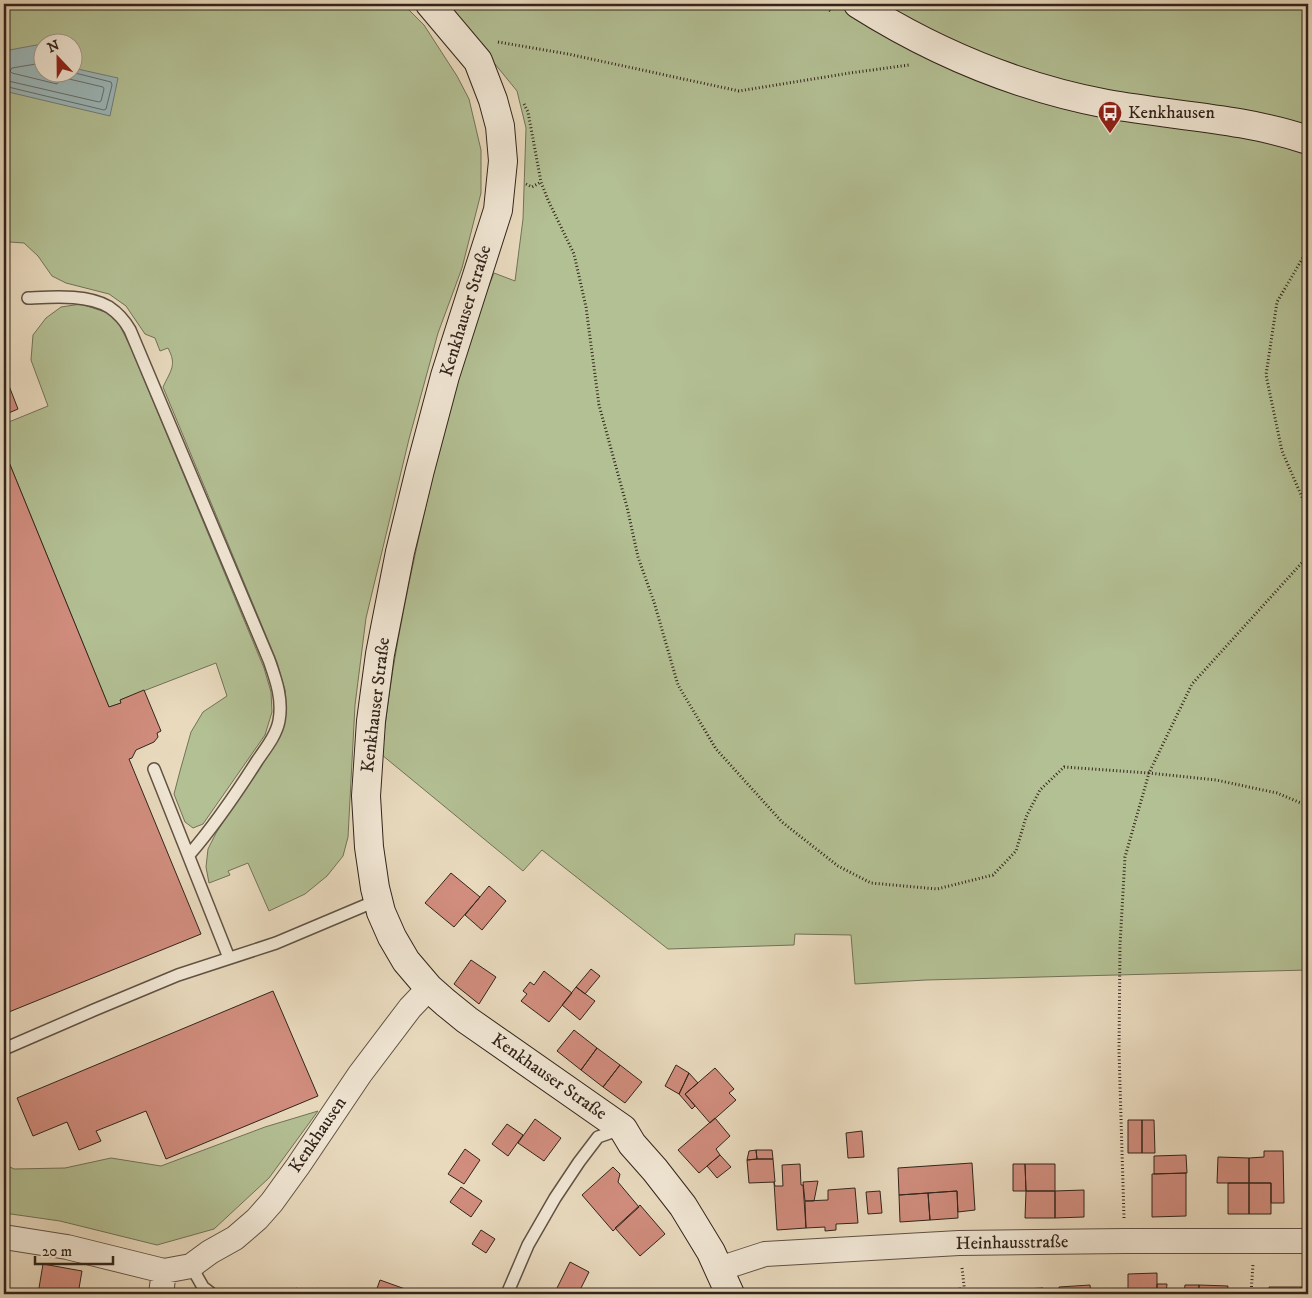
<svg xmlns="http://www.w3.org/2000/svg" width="1312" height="1298" font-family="'IM FELL DW Pica',serif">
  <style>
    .green { fill: #b3c094; stroke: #727258; fill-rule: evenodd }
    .water { fill: #9bb8bb; stroke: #717d7b }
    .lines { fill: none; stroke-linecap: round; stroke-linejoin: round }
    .shore { stroke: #666e6b; stroke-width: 1 }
    .building { fill: #d18d7e; stroke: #32241b }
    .lane-casing { stroke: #605244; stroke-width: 14 }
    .street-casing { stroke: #605244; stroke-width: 26 }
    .secondary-casing { stroke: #32241b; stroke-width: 30 }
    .path { stroke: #32241b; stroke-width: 3; stroke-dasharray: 1 2.5; stroke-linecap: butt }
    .lane { stroke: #f1e7d5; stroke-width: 11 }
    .street { stroke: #f1e7d5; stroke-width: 24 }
    .secondary { stroke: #f1e7d5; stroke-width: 28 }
    .labels { text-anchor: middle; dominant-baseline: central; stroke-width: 4.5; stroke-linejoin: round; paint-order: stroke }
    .poi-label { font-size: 18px; fill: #32241b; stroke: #f1e7d5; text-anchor: start }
    .street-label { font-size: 18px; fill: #32241b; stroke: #f1e7d5 }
  </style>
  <rect width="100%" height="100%" fill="#e9dabe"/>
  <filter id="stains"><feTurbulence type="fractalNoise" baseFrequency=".004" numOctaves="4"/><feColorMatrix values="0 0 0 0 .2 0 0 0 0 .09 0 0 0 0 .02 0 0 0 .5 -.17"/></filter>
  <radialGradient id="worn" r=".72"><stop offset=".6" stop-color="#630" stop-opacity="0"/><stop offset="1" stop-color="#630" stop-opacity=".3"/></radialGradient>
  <path class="green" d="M4 4H403L424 25 457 76 469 99 481 150V193L462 268 438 333 409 439 366 618 355 705 348 837 343 856 327 876 305 894 269 911 248 863 228 871 230 875 209 883 206 867 208 849 216 833 276 741 286 714 285 690 277 662 163 387C171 370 177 365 168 348L160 351 155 338 145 334 126 306 109 294 66 283 52 276 38 256 24 243 10 242 4 245ZM42 42H72V72H42Z
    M446 4H1308V970L926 980 855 984 851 935 795 934 794 945 668 949 542 850 523 871 382 755C389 677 405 600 422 523 441 438 461 353 494 273L515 281 523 219 526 128 517 91Z
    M81 304 108 313 119 324 131 348 264 668 271 692 272 712 265 735 203 824 193 828 185 822 174 794 180 771 191 732 203 712 227 696 216 663 120 700 121 703 109 707 4 450V424L48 406 31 360 33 335 46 318 61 307Z
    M318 1111 269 1178 214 1229 157 1245 60 1221 4 1213V1164L14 1169 65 1168 111 1158 161 1166 265 1127Z"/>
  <path class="water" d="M42 44V72H72L73 68 118 78 110 116 4 91V51Z"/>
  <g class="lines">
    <path class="shore" d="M42 63 12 68 10 71 12 73 57 84 59 81 55 72
      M4 80 99 102 101 101 104 89 103 87 69 79 63 72
      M4 86 104 110 106 109 112 85 111 82 71 72"/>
  </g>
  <path class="building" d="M4 373 18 409 4 415Z
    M4 450 109 707 121 703 120 700 144 690 161 731 157 733 158 737 154 742 136 750 132 758 129 759 201 934 4 1014Z
    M451 873 480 897 454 927 425 903Z
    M489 886 506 901 482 930 465 915Z
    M471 960 496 977 479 1004 454 984Z
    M591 969 600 976 585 994 576 987Z
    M544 971 572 993 549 1022 521 1001 527 994 523 991 530 982 534 985Z
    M576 987 595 1001 580 1020 562 1005Z
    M273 991 318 1096 166 1159 146 1111 96 1131 101 1141 79 1150 67 1122 33 1136 17 1098Z
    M574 1030 597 1048 581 1070 557 1051Z
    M597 1048 620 1065 603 1087 581 1070Z
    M620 1065 642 1082 625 1103 603 1087Z
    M676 1065 689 1073 679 1094 665 1086Z
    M715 1068 734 1089 729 1093 736 1100 710 1123 685 1094Z
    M689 1073 698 1083 685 1094 695 1106 692 1109 679 1094Z
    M715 1118 730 1136 716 1149 720 1155 699 1173 678 1150Z
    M535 1119 561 1138 544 1161 518 1143Z
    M1128 1120H1142V1153H1128Z
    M1142 1120H1154L1155 1153H1142Z
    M507 1124 523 1135 508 1156 492 1144Z
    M862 1131 864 1157 848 1158 846 1133Z
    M465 1149 480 1160 464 1184 448 1174Z
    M756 1150H772L773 1159H757Z
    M756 1150 757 1159 747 1160 749 1151Z
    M1264 1151H1283L1284 1203H1271V1183H1249V1158L1264 1157Z
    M720 1155 731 1167 717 1178 707 1166Z
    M1186 1155 1187 1173 1154 1174V1156Z
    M1218 1157 1249 1158V1183H1217Z
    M757 1159H773L775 1182 749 1183 747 1160Z
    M972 1163 975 1210 958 1212 957 1191 899 1195 898 1168Z
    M800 1164 801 1185H803L806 1228 777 1230 774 1182 775 1186H783L782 1165Z
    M1013 1164H1025L1026 1191H1013Z
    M1025 1164H1055V1191H1026Z
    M613 1167 620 1174 618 1182 639 1207 613 1231 582 1195Z
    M1186 1173V1216L1152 1217V1174Z
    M818 1181 814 1201H805L803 1182Z
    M1228 1183H1249V1214H1228Z
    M1249 1183H1271V1214H1249Z
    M461 1187 482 1201 471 1217 450 1202Z
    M855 1188 858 1223 836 1224V1230L825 1231V1227L806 1228 805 1201 828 1200V1190Z
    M1084 1190V1217L1055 1218V1191Z
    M880 1191 882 1213 868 1214 866 1192Z
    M957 1191 958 1218 930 1220 928 1193Z
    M1026 1191H1055V1218H1025Z
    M928 1193 930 1220 900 1222 899 1195Z
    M640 1205 665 1234 640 1256 615 1228Z
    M481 1230 495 1239 486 1253 472 1244Z
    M570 1262 589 1272 578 1294H554Z
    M43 1264 82 1271 78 1294H38Z
    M1157 1273V1294H1128V1274Z
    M380 1280 419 1294H375Z
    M1157 1284H1167L1166 1294H1157Z
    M1090 1285 1091 1294H1059V1287Z
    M1185 1285H1199V1294H1184Z
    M1199 1285 1228 1286 1227 1294H1199Z
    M1269 1287H1301V1294H1269Z
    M1301 1287H1308V1294H1301Z
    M296 1288 306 1294H293Z
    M317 1288 325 1294H313Z
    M961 1288 962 1294H946V1290Z
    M1043 1288V1294H1024V1289Z
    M1024 1289V1294H991V1291Z
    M946 1290V1294H915V1293Z"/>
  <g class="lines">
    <defs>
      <path id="lane" d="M28 298C53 297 87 294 109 307 118 313 125 321 130 330L269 660C276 680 283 699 279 721 276 736 265 749 257 761 236 794 214 826 189 855
        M154 769 229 958
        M4 1049 94 1010 178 975 276 943 378 900
        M191 1266 203 1287 212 1294
        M507 1294 528 1245 555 1198 579 1162 598 1137 621 1129"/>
      <path id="street" d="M4 1237 67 1247 164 1271 191 1266 210 1252 235 1238 257 1219 272 1202 298 1166 360 1074 410 1008 429 988
        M719 1269 765 1254 959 1243 1125 1241H1308
        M161 1294 164 1271"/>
      <path id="secondary" d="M430 4 478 61 493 100 500 126 503 161 498 210 445 376 420 470 400 552 380 654 371 721 366 796 369 847 375 888 381 912 392 937 406 961 429 988 446 1003 467 1020 623 1129 632 1144 655 1170 683 1206 711 1252 730 1294
        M858 4C934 52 1018 87 1107 104 1174 116 1243 118 1308 140"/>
    </defs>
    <use href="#lane" class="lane-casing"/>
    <use href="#street" class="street-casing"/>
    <use href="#secondary" class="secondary-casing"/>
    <path class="path" d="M821 4 832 12
      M498 42 568 54 739 91 850 73 909 65
      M524 104 528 112 541 182
      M526 184 532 187 541 182 548 200 574 254 586 307 599 405 627 507 638 557 654 602 678 685 716 749 782 822 838 866 871 883 937 889 993 875 1016 851 1026 817 1040 790 1064 767 1149 773 1192 684 1308 556
      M1308 249 1277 302 1266 375 1282 451 1308 511
      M1124 1218 1119 1051 1120 945 1125 857 1149 773 1216 780 1277 793 1308 806
      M962 1268 965 1294
      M1251 1294 1253 1264"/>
    <use href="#lane" class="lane"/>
    <use href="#street" class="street"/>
    <use href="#secondary" class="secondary"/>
  </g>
  <defs>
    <symbol id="bus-pin" viewBox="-11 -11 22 30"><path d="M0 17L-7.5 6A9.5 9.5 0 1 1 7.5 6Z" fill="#8f2418" stroke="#f1e7d5"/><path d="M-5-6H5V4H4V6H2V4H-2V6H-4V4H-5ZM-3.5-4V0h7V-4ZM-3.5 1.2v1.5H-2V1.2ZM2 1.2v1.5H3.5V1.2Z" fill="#fff"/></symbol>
  </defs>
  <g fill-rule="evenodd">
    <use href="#bus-pin" x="1096" y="99" width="28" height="38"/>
  </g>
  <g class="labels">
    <g class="poi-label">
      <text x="1128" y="113">Kenkhausen</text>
    </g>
    <g class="street-label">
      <text transform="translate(466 311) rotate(-73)">Kenkhauser Straße</text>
      <text transform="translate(376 705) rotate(-83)">Kenkhauser Straße</text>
      <text transform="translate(549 1077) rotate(35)">Kenkhauser Straße</text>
      <text transform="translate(318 1135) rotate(-56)">Kenkhausen</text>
      <text transform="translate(1012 1243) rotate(-1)">Heinhausstraße</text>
    </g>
  </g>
  <rect width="1312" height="1298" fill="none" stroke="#e9dabe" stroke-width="20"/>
  <rect x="5" y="5" width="1302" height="1288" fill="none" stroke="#32241b" stroke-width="2.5"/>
  <rect x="10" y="10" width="1292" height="1278" fill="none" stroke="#32241b"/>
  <g transform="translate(58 58) rotate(338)"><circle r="24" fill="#f1e7d5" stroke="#a5998b"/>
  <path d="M0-4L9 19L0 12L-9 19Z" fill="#8f2418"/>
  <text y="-8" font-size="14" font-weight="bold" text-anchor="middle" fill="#32241b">N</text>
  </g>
  <path d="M35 1256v8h78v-8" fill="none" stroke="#32241b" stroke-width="2.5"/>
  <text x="42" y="1256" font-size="15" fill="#32241b" stroke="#f1e7d5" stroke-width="4" paint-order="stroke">20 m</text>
  <rect width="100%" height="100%" filter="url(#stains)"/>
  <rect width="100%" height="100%" fill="url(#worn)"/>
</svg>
